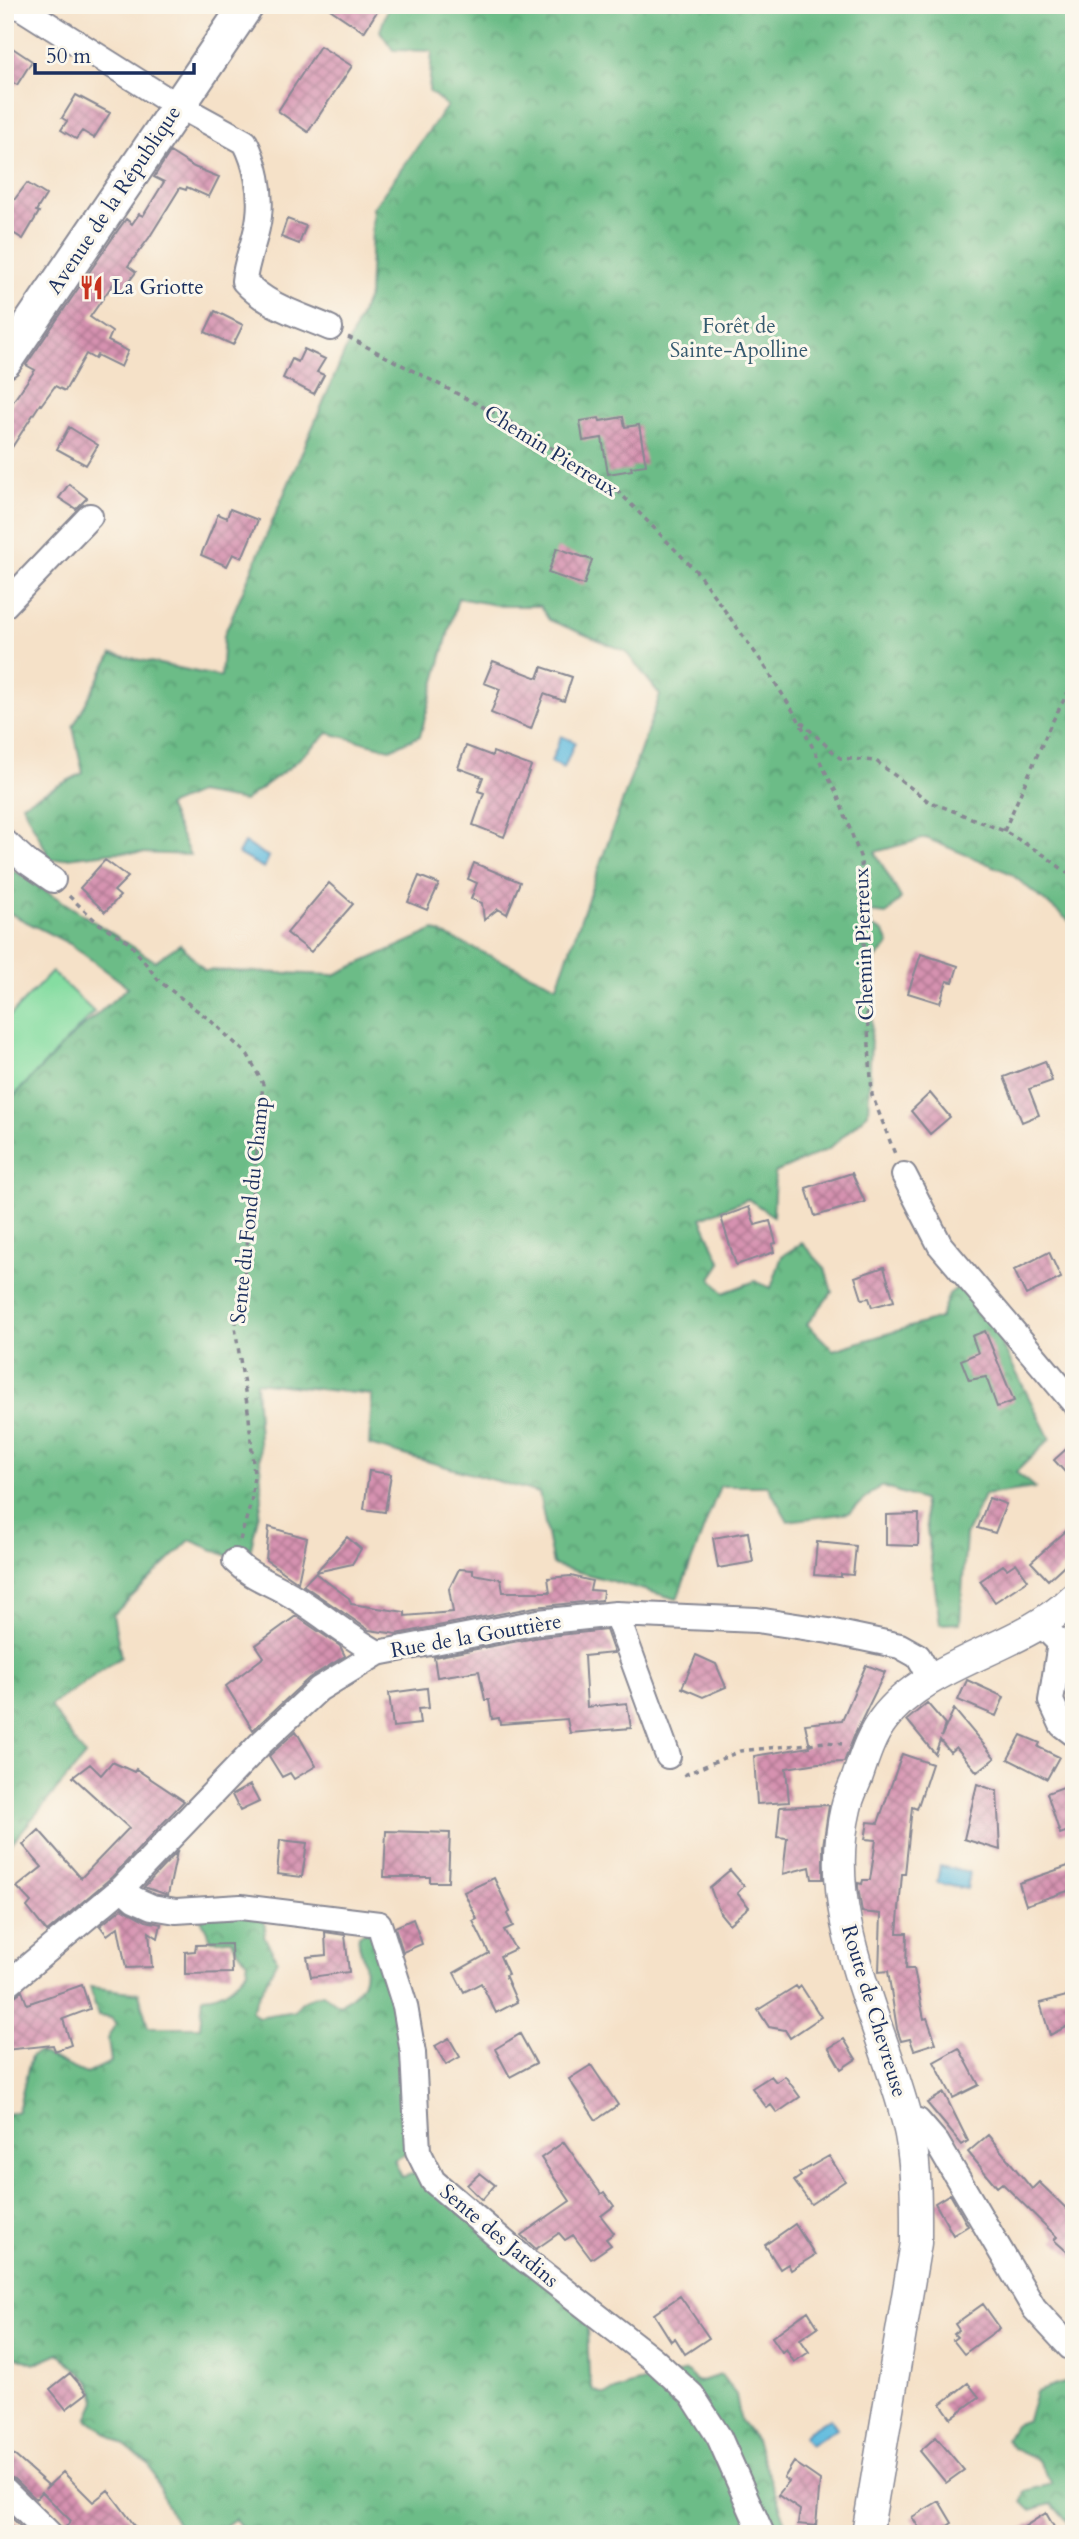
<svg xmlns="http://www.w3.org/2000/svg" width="1079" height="2539" font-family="Cardo,serif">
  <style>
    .green { fill: #85dda1; stroke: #508680; stroke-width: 2 }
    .forest { fill: url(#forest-crowns); stroke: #447672; stroke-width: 2 }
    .water { fill: #60bbde; stroke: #3e759e; stroke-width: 2 }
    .building { fill: url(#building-cross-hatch) }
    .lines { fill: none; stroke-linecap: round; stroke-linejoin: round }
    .minor-casing { stroke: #888893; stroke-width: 28 }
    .tertiary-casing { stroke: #888893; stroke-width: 33 }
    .secondary-casing { stroke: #888893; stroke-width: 37 }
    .path { stroke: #888893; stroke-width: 3.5; stroke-dasharray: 5 5; stroke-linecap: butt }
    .minor { stroke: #fff; stroke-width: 24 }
    .tertiary { stroke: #fff; stroke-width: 30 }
    .secondary { stroke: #fff; stroke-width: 33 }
    .labels { text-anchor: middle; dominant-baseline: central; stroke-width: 6; stroke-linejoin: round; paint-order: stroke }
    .street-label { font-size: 21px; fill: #1b2f5e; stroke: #fbf7ec }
    .poi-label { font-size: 21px; fill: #1b2f5e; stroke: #fbf7ec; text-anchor: start }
    .park-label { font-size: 21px; fill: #365a6f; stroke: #fbf7ec }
  </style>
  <defs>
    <pattern id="forest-crowns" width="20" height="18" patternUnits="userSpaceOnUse" patternTransform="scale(1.75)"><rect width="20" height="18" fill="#6cbc87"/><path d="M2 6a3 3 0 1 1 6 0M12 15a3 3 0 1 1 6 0" fill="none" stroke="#589972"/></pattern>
    <pattern id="building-cross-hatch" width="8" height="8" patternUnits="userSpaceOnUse" patternTransform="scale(1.75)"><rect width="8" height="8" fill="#d692b0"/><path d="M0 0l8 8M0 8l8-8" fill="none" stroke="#ad7892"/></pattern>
  </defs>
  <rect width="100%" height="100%" fill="#fbf7ec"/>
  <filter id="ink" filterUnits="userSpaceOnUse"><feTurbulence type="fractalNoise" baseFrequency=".0143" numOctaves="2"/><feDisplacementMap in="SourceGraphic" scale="14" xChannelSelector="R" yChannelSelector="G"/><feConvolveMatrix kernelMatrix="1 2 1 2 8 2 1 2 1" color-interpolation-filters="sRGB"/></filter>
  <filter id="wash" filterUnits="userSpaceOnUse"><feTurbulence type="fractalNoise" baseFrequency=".00686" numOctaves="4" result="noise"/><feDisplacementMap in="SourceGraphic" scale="28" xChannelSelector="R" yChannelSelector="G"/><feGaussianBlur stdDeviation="1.57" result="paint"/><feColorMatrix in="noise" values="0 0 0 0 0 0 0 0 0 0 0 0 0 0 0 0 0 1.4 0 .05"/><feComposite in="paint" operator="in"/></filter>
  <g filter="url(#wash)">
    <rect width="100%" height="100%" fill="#f5e1c8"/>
    <path class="green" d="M52 972 94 1012 15 1095 5 1086V1021Z"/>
    <path class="forest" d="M389 5H1074V925L1010 873 926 838 875 852 901 898 887 914 869 912 872 927 884 932 889 944 874 961 868 1113 829 1149 775 1173 773 1216 748 1199 701 1218 721 1263 711 1278 723 1293 755 1281 771 1288 782 1256 802 1243 825 1268 832 1292 807 1324 833 1350 940 1318 949 1294 961 1285 990 1321 1050 1439 1016 1472 1035 1488 984 1495 966 1535 960 1623 940 1624 923 1500 880 1486 849 1513 788 1521 768 1486H720L677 1599 553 1565 539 1493 369 1445 372 1395 256 1382 262 1500 247 1564 190 1540 113 1615 121 1657 50 1706 85 1756 5 1851V1086L15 1095 67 1041 128 987 70 944 5 911V873L15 871 155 961 180 944 204 970 334 975 434 930 557 986 660 695 625 651 549 620 540 606H501L458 598 420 736 390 749 328 733 290 767 244 801 198 793 167 806 190 855 117 852 51 860 22 804 83 773 73 727 112 654 221 677 224 635 369 295 373 208 447 106 429 91 432 51 393 50 380 31Z
      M199 1915 262 1916 266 1926 264 1936 277 1960 251 2011 258 2017 295 2011C301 1999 311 1997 323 1994L340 2005C359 1991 369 1983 363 1958 361 1949 357 1944 359 1935L371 1929 397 1999 411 2151 394 2160 402 2177 418 2172 578 2314 587 2327 589 2375 593 2390 605 2395 628 2386 686 2371 697 2382 721 2375 736 2395 741 2422 756 2440 790 2534H246L235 2519 214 2534H182L166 2504 149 2464 88 2419 96 2401 91 2382 59 2353 34 2364 5 2352V2115L18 2111 31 2056 38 2052 86 2074 111 2062 108 2039 116 2024 111 2018 98 2016 90 1987 139 1993 148 2027H200L203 1997C224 1996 235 1985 248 1970L247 1962 231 1940H211Z
      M1074 2373V2525H1070L1052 2504 1030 2510 1022 2502 1025 2491 1052 2484 1037 2459 1013 2448 1006 2439 1014 2425 1028 2420 1036 2392 1067 2382Z"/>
    <path class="water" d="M561 736 575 742 564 768 551 762Z
      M244 843 269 857 264 868 238 854Z
      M940 1866 970 1872 967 1889 937 1883Z
      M830 2418 837 2428 810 2445 804 2437 806 2433Z"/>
    <g id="blocks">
      <path class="building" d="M324 5H381L364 32Z
        M5 43 32 61 17 85 5 78Z
        M320 46 352 66 308 132 278 111Z
        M76 95 110 113 94 138 82 131 76 139 61 130 67 121 62 118Z
        M170 152 194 167 219 177 209 197 187 187 186 190 180 188 149 238 128 266 136 272 122 291 113 284 90 317 112 332 108 341 128 351 121 367 97 355 95 359 86 354 65 391 55 386 41 405 40 404 5 458V413L35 370 26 365 118 230 126 219 132 224 139 214 143 216 164 182 154 177Z
        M27 183 46 195 36 211 39 212 23 239 5 228V212Z
        M287 219 306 226 299 244 281 237Z
        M215 311 243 325 233 345 205 332Z
        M304 349 325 359 317 372 324 375 314 394 283 378 292 359 298 362Z
        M623 417 625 427 639 425 646 465 631 467 632 470 608 474 602 438 583 441 580 421 599 418 600 421Z
        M69 427 98 445 86 465 57 449Z
        M69 484 87 498 76 509 59 498Z
        M230 509 258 520 242 558 233 554 227 566 201 555 218 514 227 518Z
        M557 548 592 560 584 585 548 573Z
        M493 661 538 678 542 667 572 677 564 701 544 694 531 729 491 713 500 689 484 683Z
        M466 746 492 756 493 752 531 766 504 837 473 825 484 793 478 791 483 777 458 768Z
        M105 860 128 877 114 891 120 896 105 912 80 888Z
        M474 863 520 882 507 914 498 909 484 920 482 903 471 899 477 883 468 879Z
        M419 876 439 884 427 910 408 902Z
        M329 883 353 904 311 952 287 933Z
        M921 954 958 966 953 982 947 981 940 1003 908 993Z
        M1045 1061 1052 1081 1029 1089 1039 1115 1022 1122 1004 1077Z
        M930 1093 950 1117 930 1134 911 1111Z
        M852 1173 865 1202 815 1216 806 1188Z
        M749 1207 755 1225 770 1221 776 1243 772 1244 774 1252 736 1265 721 1217Z
        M1049 1252 1061 1278 1026 1295 1014 1270Z
        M884 1267 894 1301 872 1307 869 1298 862 1299 855 1277Z
        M985 1331 1014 1401 997 1407 986 1377 969 1380 961 1360 978 1353 972 1336Z
        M1074 1442V1482L1054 1460Z
        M369 1471 391 1474 385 1512 364 1509Z
        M989 1498 1006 1504 995 1533 978 1528Z
        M919 1514 918 1546 886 1545V1515Z
        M1074 1524V1556L1048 1580 1031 1562Z
        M269 1527 307 1538 298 1582 266 1560Z
        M748 1532 753 1562 718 1568 713 1538Z
        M347 1537 361 1549 352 1564 316 1572Z
        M817 1542 856 1546 853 1575 841 1574V1577L814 1575Z
        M1016 1563 1028 1580 995 1602 980 1581 1003 1565 1007 1569Z
        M459 1569 473 1570V1574L501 1579 503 1592H550L548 1578 571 1576 592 1581 590 1590 603 1591 602 1600 535 1607 397 1634 369 1630 303 1585 315 1573 349 1598 351 1604 405 1612V1616L453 1612 449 1589Z
        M296 1616 340 1646 345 1656 309 1678 253 1730 226 1686 264 1657 256 1645Z
        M606 1630 614 1653 584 1656 587 1707 627 1703 631 1728 570 1733 567 1719 500 1724 499 1718 492 1719 489 1700H485L479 1671 437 1677 434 1657 540 1637Z
        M696 1655 716 1664 726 1687 703 1697 682 1688Z
        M866 1665 885 1672 855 1734 844 1762 818 1763 786 1768 789 1802 757 1804 754 1756 810 1747 805 1724 842 1720Z
        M967 1680 1004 1697 996 1716 958 1700Z
        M427 1688 429 1708 418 1709 420 1724 393 1727 389 1693Z
        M927 1703 945 1724 941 1737 954 1709 995 1758 977 1772 956 1747 950 1752 940 1740 935 1754 907 1720Z
        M296 1731 316 1766 294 1779 290 1773 282 1777 269 1756Z
        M1021 1735 1040 1743 1038 1747 1059 1757 1047 1779 1008 1759Z
        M902 1754 932 1764 917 1809 912 1807 905 1874H902L897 1933H907L906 1969H914L924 2019 927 2018 936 2043 914 2050 910 2039 901 2041 897 2029 888 1971 879 1972 881 1914 862 1912 858 1887V1883L862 1884 863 1880H870L876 1840 865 1839 868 1822 878 1823Z
        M112 1762 134 1772 136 1769 184 1801 112 1877 47 1932 27 1907 31 1902 17 1887 42 1867 23 1845 39 1830 81 1878 129 1828 73 1777 90 1764 101 1775Z
        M977 1784 997 1791 1000 1850 964 1839Z
        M250 1785 259 1802 240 1811 232 1795Z
        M1066 1786 1069 1795 1074 1793V1829L1060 1834 1047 1793Z
        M829 1805 823 1846V1879H812L810 1867 783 1874 787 1838 777 1837 780 1807Z
        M386 1831 450 1833 448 1882H430V1877H384Z
        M280 1840 307 1843 302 1877 277 1874Z
        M177 1852 168 1895 144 1887Z
        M1074 1864V1889L1026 1905 1019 1883Z
        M730 1870 744 1886 737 1893 749 1907 729 1924 720 1913 710 1887Z
        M494 1878 510 1912 507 1914 513 1926 504 1930 515 1949 500 1956 508 1974 505 1975 517 2002 496 2013 481 1983 464 1992 454 1973 489 1953 473 1921 477 1919 464 1892Z
        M122 1908 146 1921 161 1924 158 1938 149 1932 152 1967 126 1968 118 1927 107 1935 100 1926Z
        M413 1919 422 1944 403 1952 395 1927Z
        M325 1932 345 1935 349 1972 311 1977 307 1957 326 1955Z
        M231 1944 232 1973 185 1974V1952L195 1951 196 1945Z
        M82 1985 90 2009 63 2019 71 2045 55 2051 53 2045 5 2050V2006L12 1998 22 1991 27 2004Z
        M796 1986 798 1989 801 1986 821 2017 790 2038 785 2030 769 2027 758 2010Z
        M1074 1994V2023L1050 2035 1040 2003Z
        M520 2034 536 2063 510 2077 495 2049Z
        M449 2038 460 2057 446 2065 435 2046Z
        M844 2039 856 2059 841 2069 829 2048Z
        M959 2048 979 2085 953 2098 934 2062Z
        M591 2065 618 2105 596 2120 569 2079Z
        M771 2076 776 2082 785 2076 800 2097 777 2113 771 2105 767 2108 752 2088Z
        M944 2093 968 2141 962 2145 927 2103Z
        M988 2135 1032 2189 1039 2182 1074 2216V2258L1054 2240 1057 2237 1002 2183 997 2187 968 2152Z
        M564 2142 601 2194 604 2192 614 2206 601 2216 614 2233 606 2239 611 2245 591 2259 573 2235 565 2240 559 2233 536 2249 521 2235 570 2201 541 2158Z
        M829 2156 845 2181 811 2204 794 2181 801 2176 799 2173Z
        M480 2173 495 2185 482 2200 467 2185Z
        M950 2194 968 2226 953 2235 935 2203Z
        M795 2224 815 2255 791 2270 788 2264 780 2269 765 2245Z
        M680 2296 709 2338 685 2354 675 2338 671 2341 654 2314Z
        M983 2304 1000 2328 964 2354 953 2340 957 2337 954 2334 959 2330 955 2324Z
        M808 2311 818 2327 800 2339 809 2352 794 2362 786 2349 782 2352 772 2337Z
        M70 2373 87 2393 66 2409 50 2389Z
        M968 2383 979 2397 951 2418 941 2404Z
        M936 2437 964 2470 946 2483 920 2451Z
        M5 2447 48 2485 45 2489 63 2472 93 2502 108 2490 141 2534H64V2529L71 2521 42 2492 36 2499 15 2479 5 2476Z
        M794 2462 820 2480 816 2526 798 2524 800 2510 778 2495 789 2481 784 2478Z
        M939 2501 952 2523 935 2534H923L912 2517Z
        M5 2511 28 2534H5Z
        M1046 2513 1058 2534H1013Z"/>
    </g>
  </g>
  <g filter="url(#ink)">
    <use href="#blocks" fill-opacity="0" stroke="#888893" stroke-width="2"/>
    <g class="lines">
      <defs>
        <path id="minor" d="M17 5 161 96 245 142C256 163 262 192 259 216 257 238 246 259 244 281 266 306 300 315 330 328
          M5 605 90 516
          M5 842 27 862 53 880
          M904 1175 940 1245 1074 1403
          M235 1561C252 1578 272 1583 291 1595 321 1613 347 1636 378 1653
          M616 1614 668 1756
          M1040 1623 1060 1643 1051 1701 1062 1725 1074 1734
          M122 1888 134 1899 152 1907 176 1911 241 1907 379 1924 405 2006 413 2053 418 2151 433 2181 523 2258 653 2359 692 2395 719 2437 762 2534
          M5 1986 122 1888 261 1743 319 1689 378 1653 538 1622 616 1614 757 1620 829 1631 900 1646 918 1656 931 1679
          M908 2122 918 2121 937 2143 1034 2308 1070 2347
          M5 2490 50 2534"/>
        <path id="tertiary" d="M867 2534 916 2243C916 2203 917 2160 907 2121 881 2019 820 1916 846 1808 848 1798 853 1788 857 1778 864 1758 870 1737 883 1720 927 1661 1021 1650 1074 1598"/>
        <path id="secondary" d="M5 361 247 5"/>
      </defs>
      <use href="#minor" class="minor-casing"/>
      <use href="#tertiary" class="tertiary-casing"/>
      <use href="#secondary" class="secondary-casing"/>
      <path class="path" d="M348 337 502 417 615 488 697 572 764 665 798 719 837 794 861 859 866 996 872 1095 895 1154
        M801 722 840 758 876 761 928 801 1004 831 1044 855 1074 878
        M1004 831 1050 726 1074 681
        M69 896 98 923 129 942 159 981 211 1021 248 1055 263 1084 242 1297 235 1327 249 1417 254 1475 251 1503 240 1540
        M684 1775 740 1751 827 1742 842 1744"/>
      <use href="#minor" class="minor"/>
      <use href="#tertiary" class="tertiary"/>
      <use href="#secondary" class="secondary"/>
    </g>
  </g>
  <defs>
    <symbol id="restaurant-bare" viewBox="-9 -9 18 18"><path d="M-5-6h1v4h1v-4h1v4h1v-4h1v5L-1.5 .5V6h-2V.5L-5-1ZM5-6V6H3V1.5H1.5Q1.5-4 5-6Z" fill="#c8321e" stroke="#fbf7ec" stroke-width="2.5" paint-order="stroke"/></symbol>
  </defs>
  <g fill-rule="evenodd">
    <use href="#restaurant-bare" x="74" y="270" width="35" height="35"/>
  </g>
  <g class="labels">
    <g class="street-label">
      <text transform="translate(114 200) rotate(-56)">Avenue de la République</text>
      <text transform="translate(551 451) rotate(32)">Chemin Pierreux</text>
      <text transform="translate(864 944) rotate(-92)">Chemin Pierreux</text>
      <text transform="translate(250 1210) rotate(-84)">Sente du Fond du Champ</text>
      <text transform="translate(476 1636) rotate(-10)">Rue de la Gouttière</text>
      <text transform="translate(874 2011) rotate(73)">Route de Chevreuse</text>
      <text transform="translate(499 2236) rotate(40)">Sente des Jardins</text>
    </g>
    <g class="poi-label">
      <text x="112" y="287">La Griotte</text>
    </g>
    <g class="park-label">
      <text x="739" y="326">Forêt de<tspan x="739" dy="24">Sainte-Apolline</tspan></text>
    </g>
  </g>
  <rect width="1079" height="2539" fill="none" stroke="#fbf7ec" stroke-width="28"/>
  <path d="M35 63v10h159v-10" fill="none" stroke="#1b2f5e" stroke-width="3.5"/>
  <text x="46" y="63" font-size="21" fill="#1b2f5e" stroke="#fbf7ec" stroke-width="5" paint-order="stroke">50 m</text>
</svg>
